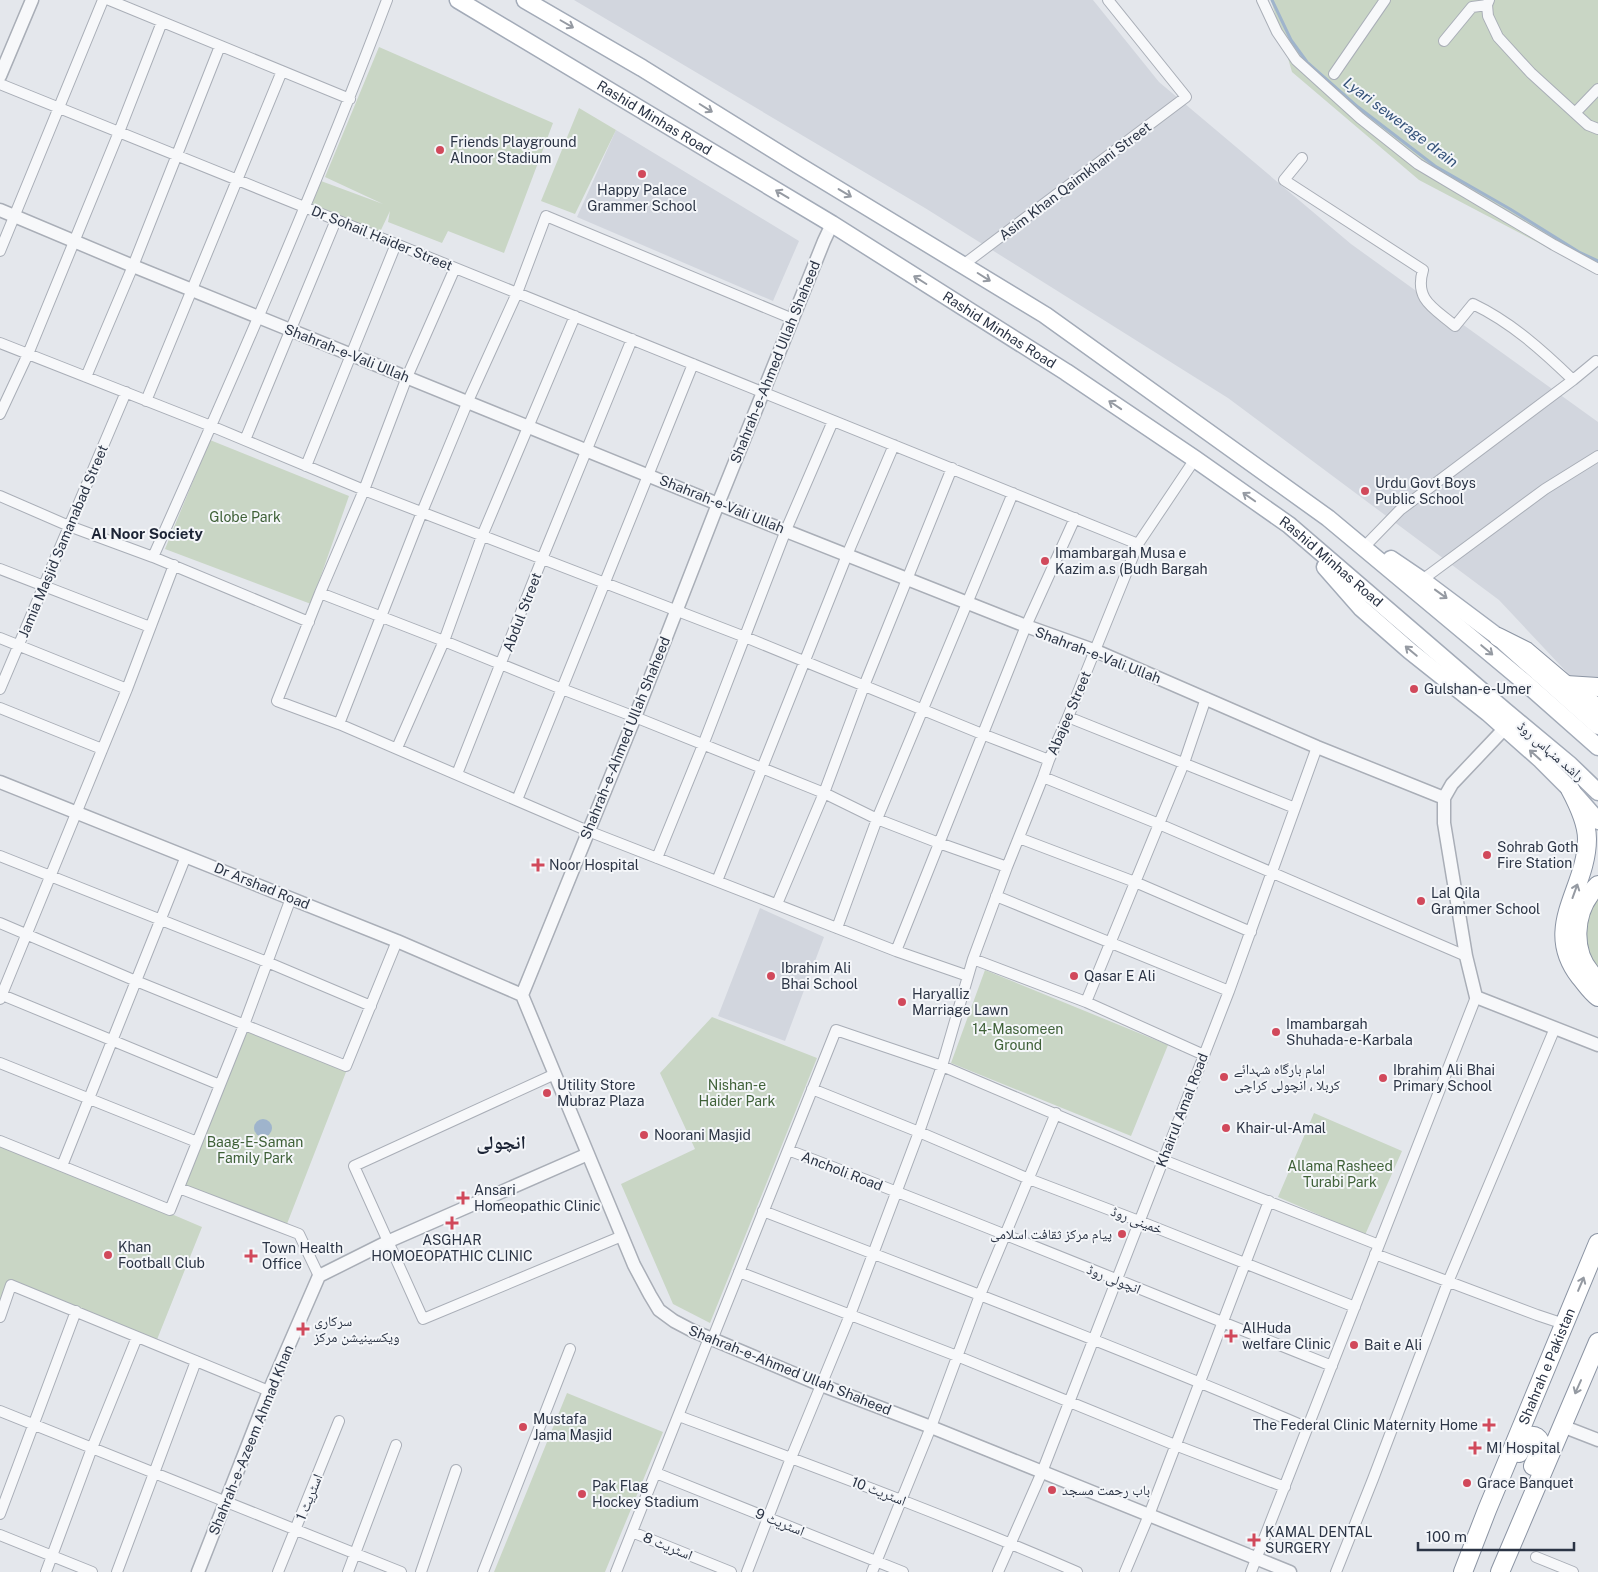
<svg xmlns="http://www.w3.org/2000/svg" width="1598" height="1572" font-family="'Public Sans','Noto Naskh Arabic',sans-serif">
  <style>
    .built { fill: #d2d6de }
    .green { fill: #c9d6c5 }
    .water { fill: #9fb4cc }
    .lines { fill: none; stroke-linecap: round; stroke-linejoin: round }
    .stream { stroke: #9fb4cc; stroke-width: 3 }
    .minor-casing { stroke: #a9aeb7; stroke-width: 12 }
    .tertiary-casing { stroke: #a9aeb7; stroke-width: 15 }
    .primary-casing { stroke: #a3abb8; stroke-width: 19 }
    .trunk-casing { stroke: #8b94a3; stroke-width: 20 }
    .minor { stroke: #f7f8fa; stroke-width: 10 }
    .tertiary { stroke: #f7f8fa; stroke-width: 12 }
    .primary { stroke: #fff; stroke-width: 16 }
    .trunk { stroke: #fff; stroke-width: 18 }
    .oneway { stroke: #959aa2 }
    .poi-dot { fill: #d1495b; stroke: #f4f6f9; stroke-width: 2 }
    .labels { text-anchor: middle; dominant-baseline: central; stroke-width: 4; stroke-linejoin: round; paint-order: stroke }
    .street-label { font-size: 14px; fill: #2b3445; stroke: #f4f6f9 }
    .poi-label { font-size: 14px; fill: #2b3445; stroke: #f4f6f9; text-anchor: start }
    .park-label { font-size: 14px; fill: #3f6138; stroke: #f4f6f9 }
    .water-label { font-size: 15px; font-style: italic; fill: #34527a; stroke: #f4f6f9 }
    .neighbourhood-label { font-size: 15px; font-weight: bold; fill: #1d2536; stroke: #f4f6f9 }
    .district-label { font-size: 19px; font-weight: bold; fill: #1d2536; stroke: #f4f6f9 }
  </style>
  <rect width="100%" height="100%" fill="#e4e7ec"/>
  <path class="built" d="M574 0H1093L1159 82 1351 244 1598 422V702L1590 697 1499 600 1228 398 925 208Z
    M616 130 799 241 773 301 577 217Z
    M760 908 824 937 785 1041 718 1016Z"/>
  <path class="green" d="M1271 0H1598V274L1419 180 1292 72Z
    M379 47 553 123 504 253 448 231 442 243 388 222 390 211 380 232 312 204 321 181 383 204 325 177Z
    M579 108 616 130 575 214 541 201Z
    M210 440 349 496 311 604 165 549Z
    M1598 900V969C1584 949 1581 919 1598 900Z
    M985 970 1168 1045 1131 1136 951 1063Z
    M712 1017 817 1058 710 1323 673 1304 621 1184 695 1149 660 1073Z
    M244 1025 348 1067 285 1229 179 1188Z
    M1314 1113 1402 1151 1365 1235 1278 1197Z
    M0 1141 202 1227 156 1342 11 1285 0 1317Z
    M567 1393 663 1432 605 1572H494Z"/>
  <path class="water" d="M254 1128a9 9 0 1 1 18 0a9 9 0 1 1-18 0Z"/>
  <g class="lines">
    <path class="stream" d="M1272 0 1291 40 1307 62 1358 107 1435 166 1510 209 1579 252 1598 261"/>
    <defs>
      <path id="minor" d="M109 0 350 99
        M1262 0 1277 32 1296 60 1360 118 1418 164 1554 245 1598 269
        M1489 0 1487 5 1488 16 1498 37 1531 73 1588 125 1598 129
        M1444 41 1472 7 1487 5
        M1334 74 1385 0
        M0 84 1138 544
        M1575 113 1598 89
        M1302 158 1284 180 1423 270C1414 300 1434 308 1455 326L1473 304C1511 322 1543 351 1573 380L1400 510 1368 543
        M0 251 103 0
        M963 265 1186 97 1108 0
        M455 268 407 377 364 490 320 593 277 701 339 724 588 831 896 951 968 976
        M0 343 211 426 364 490 745 637 982 734 1049 760
        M86 377 133 266 220 46
        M1573 380 1596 361
        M146 401 282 71
        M0 414 28 354 119 132 162 22
        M245 440 336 220
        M306 466 396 244
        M0 496 69 526 153 557 309 622
        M153 557C235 373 316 188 387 0
        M0 569 150 627
        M1422 580 1545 489 1598 456
        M320 593 444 641 562 689 635 717 824 793 877 819 939 843 1007 867
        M0 638 127 689
        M0 689 126 392
        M0 708 102 749
        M1068 717 1295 808
        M339 724 422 512 468 401 517 293 546 216 793 319
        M397 748 444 641 482 536 575 316
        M457 774 542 559 632 339
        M1043 777 1159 824 1466 956
        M517 800 693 364
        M1019 838 1135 882 1251 932
        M0 856 267 962 371 1006
        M657 858 703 745 786 530 833 421
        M717 881 847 555 894 445
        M996 896 1229 991
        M777 904 824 793 864 686 952 468
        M0 923 136 981 346 1066 397 941
        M837 928 877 819 1013 493
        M896 951 1026 626 1075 518
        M973 959 1086 1002 1204 1055
        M0 994 220 1085
        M0 999 127 689 174 565
        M1086 1002 1184 763 1206 698
        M0 1063 197 1142
        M555 1074 354 1166 423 1319 622 1236
        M812 1089 919 1132 1029 1179 1139 1221 1355 1307
        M0 1141 170 1210 244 1025 291 898
        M788 1150C971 1219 1151 1294 1332 1366
        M62 1166 186 856
        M179 1188 299 1234 319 1276
        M763 1211C946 1282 1128 1351 1308 1428
        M1375 1254 1537 1315 1564 1324
        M739 1272 957 1356 1175 1445 1285 1487
        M0 1317 11 1285 269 1391
        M712 1340 836 1030 942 1066 1163 1160 1379 1245
        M0 1411 401 1572
        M679 1416C812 1466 946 1515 1077 1572
        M656 1473 903 1572
        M0 1514 76 1311
        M632 1532 731 1572
        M0 1535 92 1572
        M1536 1557 1573 1572
        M46 1572 92 1448 137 1337
        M117 1572 196 1361
        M278 1572 339 1421
        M348 1572 396 1445
        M421 1572 456 1470
        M483 1572 570 1349
        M616 1572 709 1338
        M747 1572 791 1458 850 1315 919 1132 942 1066 973 959 1007 867 1043 777 1049 760 1068 717 1138 544 1195 459
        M872 1572 931 1427 980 1295 1056 1113
        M998 1572 1042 1472 1229 991 1317 747
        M1125 1572 1149 1515 1269 1201
        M1251 1572 1476 997
        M1336 1572 1373 1479 1448 1282 1555 1028"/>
      <path id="tertiary" d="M0 76 32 0
        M0 210 133 266 718 504 1026 626 1096 651 1317 747 1444 798
        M832 224 824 241 718 504 635 717 522 995 634 1265 650 1295 659 1310 674 1321 693 1331 821 1385 931 1427 1290 1572
        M1505 728 1452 784 1444 798V823L1466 956 1476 997 1598 1045
        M0 782 397 941 522 995
        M1562 1426 1598 1440
        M198 1572 269 1391 319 1276 387 1242 588 1154"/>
      <g id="primary">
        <path id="s1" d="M458 0 832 224 1066 372 1195 459 1289 525 1504 710 1570 765 1598 792"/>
        <path d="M525 0 642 68 798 165 1045 315 1328 518 1528 685 1598 747"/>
        <path d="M1391 559 1422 580 1498 637 1598 726"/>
        <path d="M1325 567 1361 608 1410 651 1488 713 1541 760 1570 789 1598 821"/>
      </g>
      <g id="trunk">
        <path d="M1498 637 1526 651 1566 685 1598 708"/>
        <path d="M1566 685 1598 687"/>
        <path d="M1570 789C1578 804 1587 822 1587 839 1587 890 1541 927 1580 977 1586 984 1591 992 1598 997"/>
        <path d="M1598 885C1572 910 1569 956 1598 980"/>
        <path d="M1519 1453C1521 1449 1523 1442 1526 1439 1533 1431 1542 1439 1541 1447 1539 1454 1536 1460 1533 1466"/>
        <path id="s2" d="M1463 1572 1487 1510 1598 1243"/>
        <path d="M1500 1572 1598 1342"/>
      </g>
    </defs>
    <use href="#minor" class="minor-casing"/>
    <use href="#tertiary" class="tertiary-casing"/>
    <use href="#primary" class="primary-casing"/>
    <use href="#trunk" class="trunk-casing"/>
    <use href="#minor" class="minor"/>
    <use href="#tertiary" class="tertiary"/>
    <use href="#primary" class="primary"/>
    <use href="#trunk" class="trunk"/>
  </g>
  <defs><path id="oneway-shaft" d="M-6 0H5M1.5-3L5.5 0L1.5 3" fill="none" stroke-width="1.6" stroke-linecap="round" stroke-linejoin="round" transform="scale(1.25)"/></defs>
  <g class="oneway">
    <use href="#oneway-shaft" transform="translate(567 24) rotate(30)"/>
    <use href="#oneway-shaft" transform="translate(706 108) rotate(32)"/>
    <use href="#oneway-shaft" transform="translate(845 193) rotate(31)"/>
    <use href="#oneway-shaft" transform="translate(782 194) rotate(-149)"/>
    <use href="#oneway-shaft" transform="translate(984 277) rotate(32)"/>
    <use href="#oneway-shaft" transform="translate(920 280) rotate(-148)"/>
    <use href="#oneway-shaft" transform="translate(1115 405) rotate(-146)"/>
    <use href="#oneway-shaft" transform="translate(1249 497) rotate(-145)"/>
    <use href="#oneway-shaft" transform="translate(1441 594) rotate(36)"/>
    <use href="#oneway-shaft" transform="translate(1487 650) rotate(40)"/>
    <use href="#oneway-shaft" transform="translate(1411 651) rotate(-140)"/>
    <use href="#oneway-shaft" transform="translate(1535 755) rotate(-138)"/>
    <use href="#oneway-shaft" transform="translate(1575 891) rotate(-70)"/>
    <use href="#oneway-shaft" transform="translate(1581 1284) rotate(-67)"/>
    <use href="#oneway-shaft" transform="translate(1578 1387) rotate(114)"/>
  </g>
  <g class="poi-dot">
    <circle cx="440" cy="150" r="5"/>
    <circle cx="642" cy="174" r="5"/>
    <circle cx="1365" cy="491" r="5"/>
    <circle cx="1045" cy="561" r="5"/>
    <circle cx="1414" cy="689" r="5"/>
    <circle cx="1487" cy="855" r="5"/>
    <path d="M535.5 857.5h5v5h5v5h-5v5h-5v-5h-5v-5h5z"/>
    <circle cx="1421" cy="901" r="5"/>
    <circle cx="771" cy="976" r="5"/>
    <circle cx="1074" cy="976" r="5"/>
    <circle cx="902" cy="1002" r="5"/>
    <circle cx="1276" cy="1032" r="5"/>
    <circle cx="1224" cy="1077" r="5"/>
    <circle cx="1383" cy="1078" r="5"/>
    <circle cx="547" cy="1093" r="5"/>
    <circle cx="1226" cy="1128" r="5"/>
    <circle cx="644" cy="1135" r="5"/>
    <path d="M460.5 1190.5h5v5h5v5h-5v5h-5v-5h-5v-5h5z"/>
    <path d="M449.5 1215.5h5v5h5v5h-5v5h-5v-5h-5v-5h5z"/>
    <circle cx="1122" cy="1234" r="5"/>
    <circle cx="108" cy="1255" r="5"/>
    <path d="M248.5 1248.5h5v5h5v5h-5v5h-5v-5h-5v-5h5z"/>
    <path d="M300.5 1321.5h5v5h5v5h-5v5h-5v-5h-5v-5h5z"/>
    <path d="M1228.5 1328.5h5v5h5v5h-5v5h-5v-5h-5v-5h5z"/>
    <circle cx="1354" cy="1345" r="5"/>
    <path d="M1486.5 1417.5h5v5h5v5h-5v5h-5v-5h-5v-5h5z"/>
    <circle cx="523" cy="1427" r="5"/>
    <path d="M1472.5 1440.5h5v5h5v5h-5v5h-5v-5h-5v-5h5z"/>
    <circle cx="1467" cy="1483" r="5"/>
    <circle cx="1052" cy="1490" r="5"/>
    <circle cx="582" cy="1494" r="5"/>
    <path d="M1251.5 1532.5h5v5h5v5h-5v5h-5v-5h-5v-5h5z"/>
  </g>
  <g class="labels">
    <g class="street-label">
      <text stroke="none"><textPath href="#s1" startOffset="229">Rashid Minhas Road</textPath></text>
      <text transform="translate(1075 181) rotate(-37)">Asim Khan Qaimkhani Street</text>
      <text transform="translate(382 238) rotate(22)">Dr Sohail Haider Street</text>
      <text stroke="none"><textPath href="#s1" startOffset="634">Rashid Minhas Road</textPath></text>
      <text transform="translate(347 353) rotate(22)">Shahrah-e-Vali Ullah</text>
      <text transform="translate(775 362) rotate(-68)">Shahrah-e-Ahmed Ullah Shaheed</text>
      <text transform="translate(722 504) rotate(22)">Shahrah-e-Vali Ullah</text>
      <text transform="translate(63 541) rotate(-67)">Jamia Masjid Samanabad Street</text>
      <text stroke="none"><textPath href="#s1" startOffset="1039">Rashid Minhas Road</textPath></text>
      <text transform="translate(522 612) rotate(-69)">Abdul Street</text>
      <text transform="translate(1098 655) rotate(21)">Shahrah-e-Vali Ullah</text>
      <text transform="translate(1069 713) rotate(-67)">Abajee Street</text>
      <text transform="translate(625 738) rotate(-68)">Shahrah-e-Ahmed Ullah Shaheed</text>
      <text transform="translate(1551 751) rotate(41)">راشد منہاس روڈ</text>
      <text transform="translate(262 886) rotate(22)">Dr Arshad Road</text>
      <text transform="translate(1182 1110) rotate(-69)">Khairul Amal Road</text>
      <text transform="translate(842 1171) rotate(21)">Ancholi Road</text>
      <text transform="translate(1137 1220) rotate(21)">خمینی روڈ</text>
      <text transform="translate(1114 1279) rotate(22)">انچولی روڈ</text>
      <text stroke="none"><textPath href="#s2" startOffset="222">Shahrah e Pakistan</textPath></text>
      <text transform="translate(790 1370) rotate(22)">Shahrah-e-Ahmed Ullah Shaheed</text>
      <text transform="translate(251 1440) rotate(-68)">Shahrah-e-Azeem Ahmad Khan</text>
      <text transform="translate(879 1491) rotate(21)">اسٹریٹ 10</text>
      <text transform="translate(309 1497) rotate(-68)">اسٹریٹ 1</text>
      <text transform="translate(780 1522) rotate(22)">اسٹریٹ 9</text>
      <text transform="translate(668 1546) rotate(22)">اسٹریٹ 8</text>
    </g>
    <g class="poi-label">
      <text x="450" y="142">Friends Playground<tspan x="450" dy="16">Alnoor Stadium</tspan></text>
      <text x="642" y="190" text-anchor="middle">Happy Palace<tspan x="642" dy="16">Grammer School</tspan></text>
      <text x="1375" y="483">Urdu Govt Boys<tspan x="1375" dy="16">Public School</tspan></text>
      <text x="1055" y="553">Imambargah Musa e<tspan x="1055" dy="16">Kazim a.s (Budh Bargah</tspan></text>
      <text x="1424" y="689">Gulshan-e-Umer</text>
      <text x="1497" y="847">Sohrab Goth<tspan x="1497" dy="16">Fire Station</tspan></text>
      <text x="549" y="865">Noor Hospital</text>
      <text x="1431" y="893">Lal Qila<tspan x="1431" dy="16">Grammer School</tspan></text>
      <text x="781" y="968">Ibrahim Ali<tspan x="781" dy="16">Bhai School</tspan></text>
      <text x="1084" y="976">Qasar E Ali</text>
      <text x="912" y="994">Haryalliz<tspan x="912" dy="16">Marriage Lawn</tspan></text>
      <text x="1286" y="1024">Imambargah<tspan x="1286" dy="16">Shuhada-e-Karbala</tspan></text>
      <text x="1234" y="1069">امام بارگاہ شہدائے<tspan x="1234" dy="16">کربلا ، انچولی کراچی</tspan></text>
      <text x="1393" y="1070">Ibrahim Ali Bhai<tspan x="1393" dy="16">Primary School</tspan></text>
      <text x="557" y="1085">Utility Store<tspan x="557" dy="16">Mubraz Plaza</tspan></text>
      <text x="1236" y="1128">Khair-ul-Amal</text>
      <text x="654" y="1135">Noorani Masjid</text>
      <text x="474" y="1190">Ansari<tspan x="474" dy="16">Homeopathic Clinic</tspan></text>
      <text x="1112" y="1234" text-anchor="end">پيام مركز ثقافت اسلامى</text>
      <text x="452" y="1240" text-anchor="middle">ASGHAR<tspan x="452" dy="16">HOMOEOPATHIC CLINIC</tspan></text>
      <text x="118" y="1247">Khan<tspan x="118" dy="16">Football Club</tspan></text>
      <text x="262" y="1248">Town Health<tspan x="262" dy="16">Office</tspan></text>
      <text x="314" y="1321">سرکاری<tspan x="314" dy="16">ویکسینیشن مرکز</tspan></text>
      <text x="1242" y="1328">AlHuda<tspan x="1242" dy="16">welfare Clinic</tspan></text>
      <text x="1364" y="1345">Bait e Ali</text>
      <text x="533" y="1419">Mustafa<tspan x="533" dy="16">Jama Masjid</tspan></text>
      <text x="1478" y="1425" text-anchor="end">The Federal Clinic Maternity Home</text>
      <text x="1486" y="1448">MI Hospital</text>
      <text x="1477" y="1483">Grace Banquet</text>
      <text x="592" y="1486">Pak Flag<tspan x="592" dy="16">Hockey Stadium</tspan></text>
      <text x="1062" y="1490">باب رحمت مسجد</text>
      <text x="1265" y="1532">KAMAL DENTAL<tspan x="1265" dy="16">SURGERY</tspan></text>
    </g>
    <g class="park-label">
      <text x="245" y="517">Globe Park</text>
      <text x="1018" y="1029">14-Masomeen<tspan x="1018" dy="16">Ground</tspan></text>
      <text x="737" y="1085">Nishan-e<tspan x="737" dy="16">Haider Park</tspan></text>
      <text x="255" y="1142">Baag-E-Saman<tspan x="255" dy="16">Family Park</tspan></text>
      <text x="1340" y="1166">Allama Rasheed<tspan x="1340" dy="16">Turabi Park</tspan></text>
    </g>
    <g class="water-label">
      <text transform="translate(1401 122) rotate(37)">Lyari sewerage drain</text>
    </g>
    <g class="neighbourhood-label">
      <text x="147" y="533">Al Noor Society</text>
    </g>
    <g class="district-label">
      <text x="501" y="1142">انچولی</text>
    </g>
  </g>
  <path d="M1418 1542v8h156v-8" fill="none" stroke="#2b3445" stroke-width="2.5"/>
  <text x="1426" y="1542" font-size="15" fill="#2b3445" stroke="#f4f6f9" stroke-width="4" paint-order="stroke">100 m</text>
</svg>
